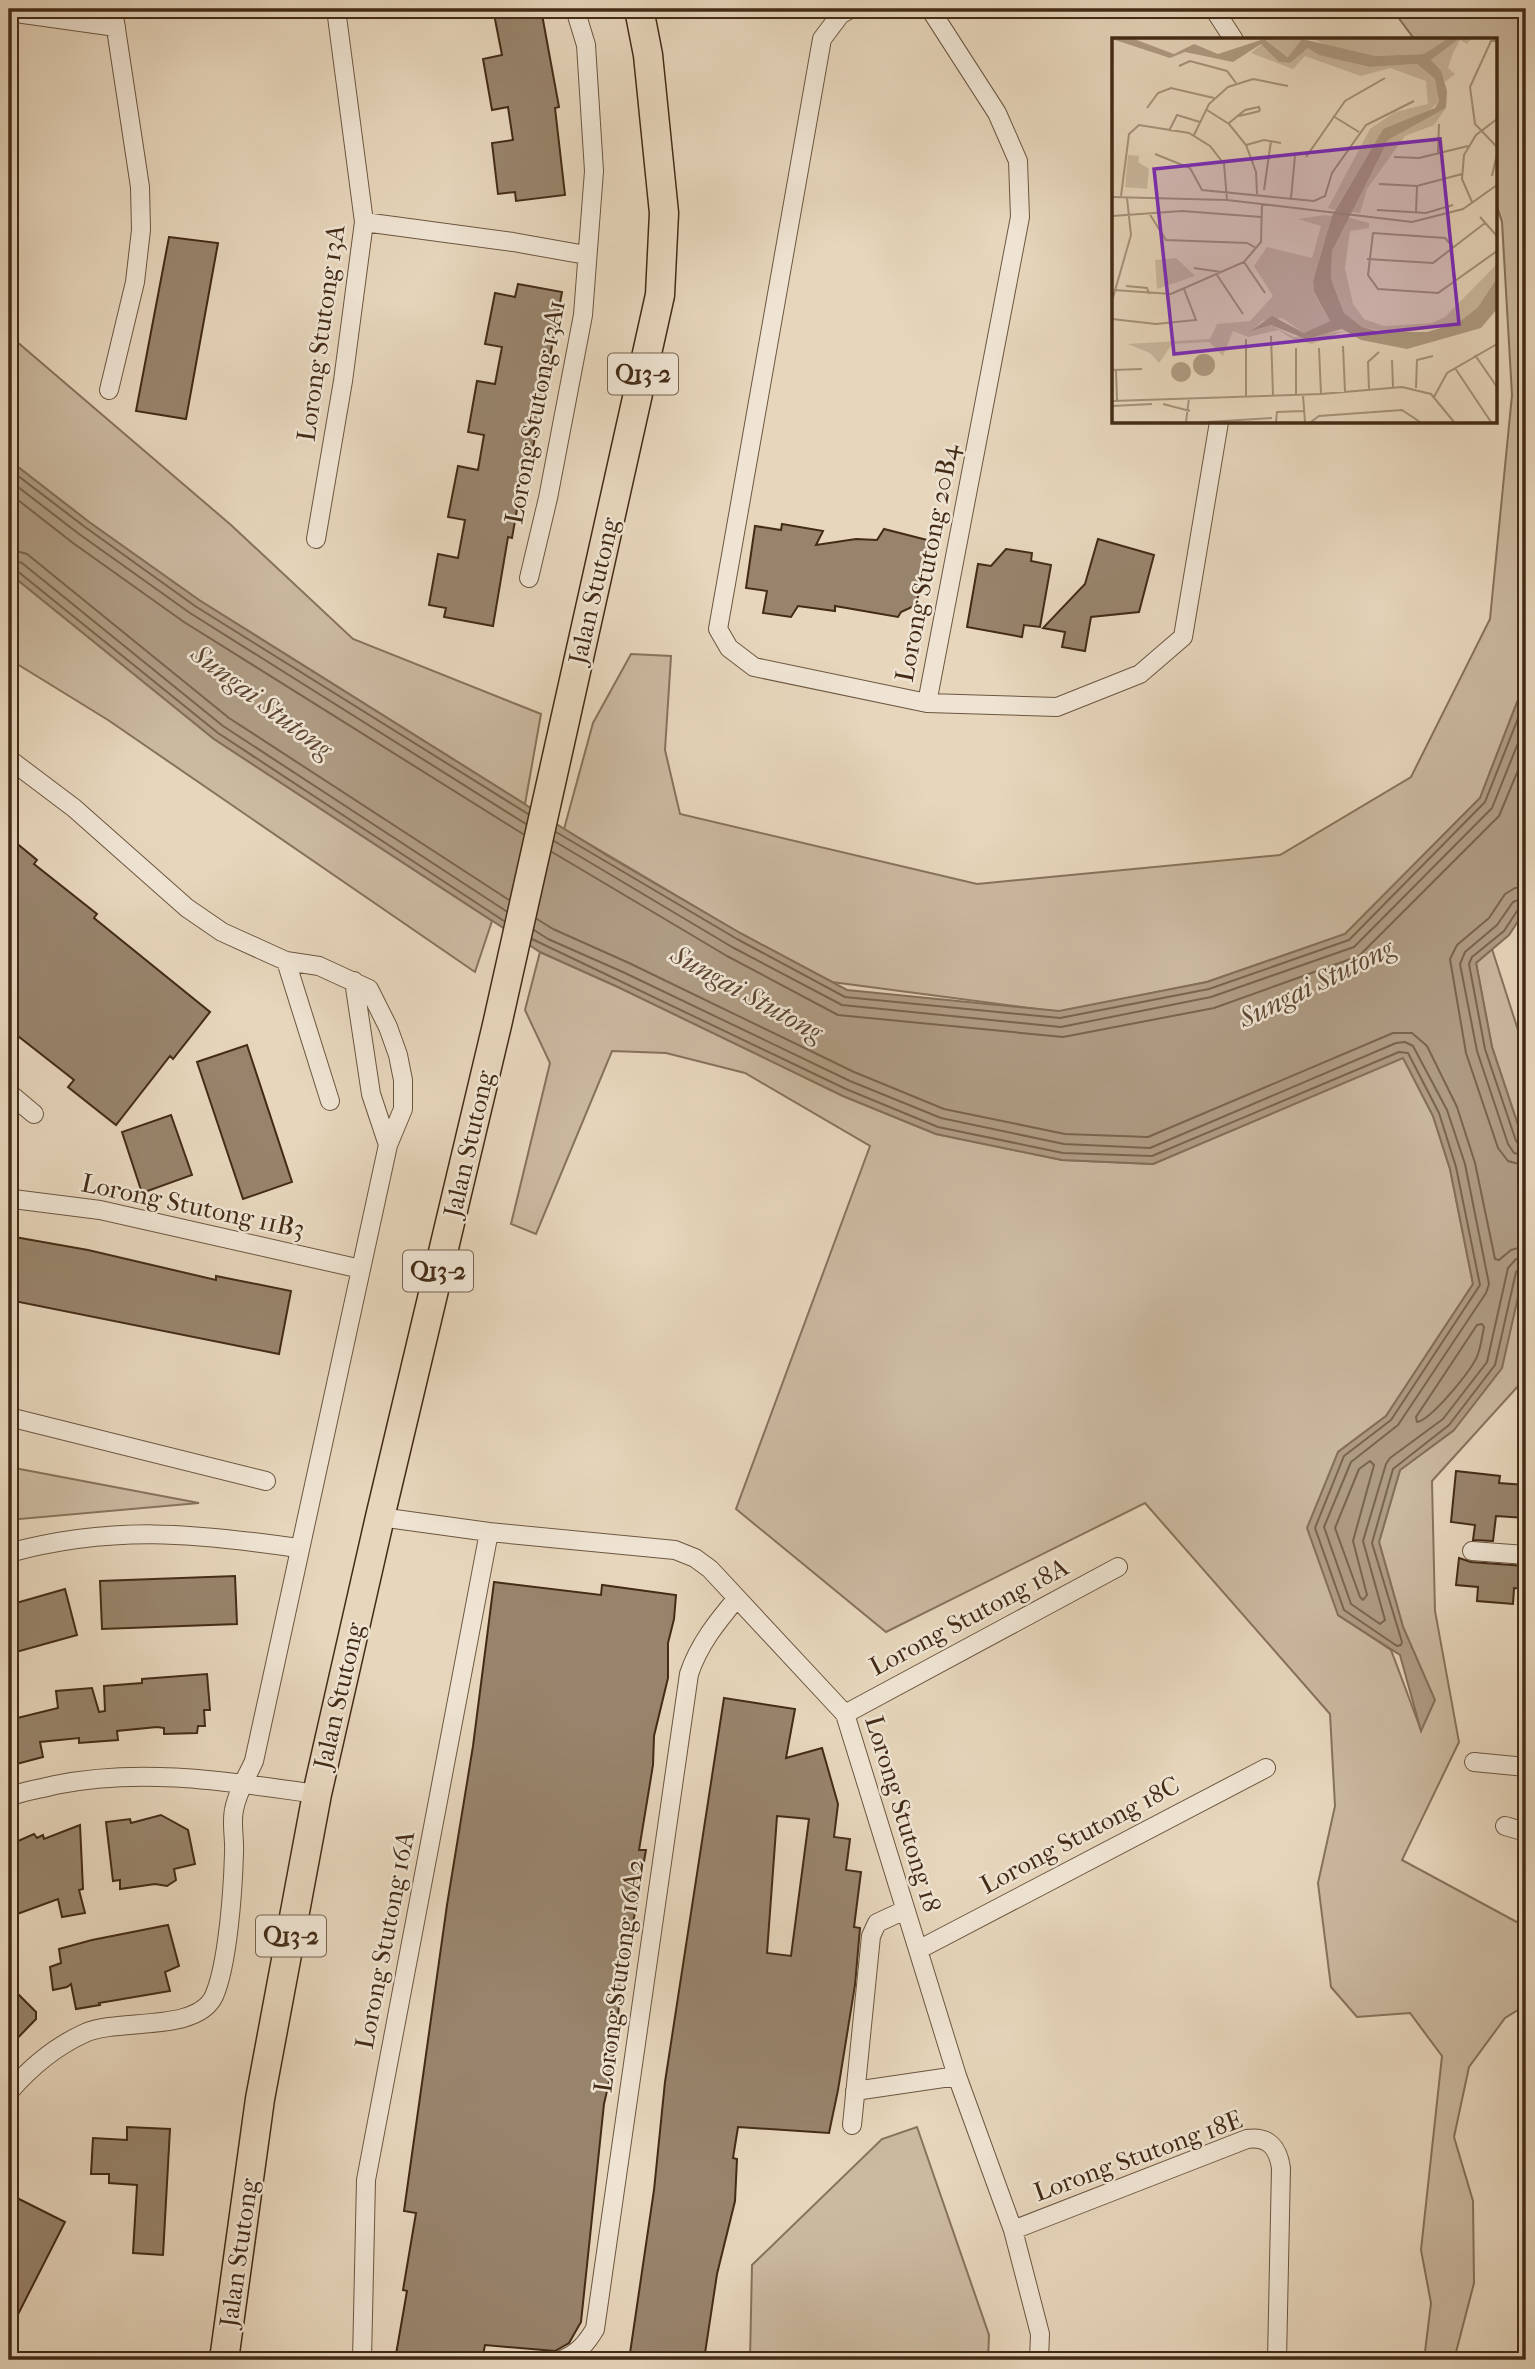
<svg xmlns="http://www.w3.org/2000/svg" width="1535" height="2369" font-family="'IM FELL French Canon',serif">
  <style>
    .green { fill: #cbb9a0; stroke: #87725b; stroke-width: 2 }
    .water { fill: #af9c84; stroke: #846f58; stroke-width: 2 }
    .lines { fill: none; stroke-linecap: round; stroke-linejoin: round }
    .shore { stroke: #79644d; stroke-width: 2 }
    .building { fill: #98846c; stroke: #432b16; stroke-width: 2; fill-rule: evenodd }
    .street-casing { stroke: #6c5640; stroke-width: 20 }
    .primary-casing { stroke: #432b16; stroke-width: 31 }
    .street { stroke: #efe4d3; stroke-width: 18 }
    .primary { stroke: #e7d6bc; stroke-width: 28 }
    .labels { text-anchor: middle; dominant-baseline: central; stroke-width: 5; stroke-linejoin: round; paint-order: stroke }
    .shield { fill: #efe4d3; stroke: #77624f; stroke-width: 2 }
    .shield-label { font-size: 24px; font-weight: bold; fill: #432b16 }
    .street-label { font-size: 26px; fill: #432b16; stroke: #efe4d3 }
    .water-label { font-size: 28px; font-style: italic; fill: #5e4732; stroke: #efe4d3 }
    .inset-road { fill: none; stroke: #a5927a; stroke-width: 2 }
    .view { fill: #7b2cbf; fill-opacity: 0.15; stroke: #7b2cbf; stroke-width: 3.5 }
    .inset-edge { fill: none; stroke: #432b16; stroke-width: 3.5 }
  </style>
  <rect width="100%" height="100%" fill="#e7d6bc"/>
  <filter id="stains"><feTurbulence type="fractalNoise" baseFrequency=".00286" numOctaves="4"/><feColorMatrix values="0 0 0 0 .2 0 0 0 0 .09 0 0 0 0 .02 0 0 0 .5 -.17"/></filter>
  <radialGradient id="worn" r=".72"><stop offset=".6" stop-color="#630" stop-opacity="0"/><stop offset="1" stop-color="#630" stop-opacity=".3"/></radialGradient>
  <path class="green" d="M1392 9H1526V679L1480 798 1345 934 1207 982 1059 1012 832 982 740 933 564 829 593 723 631 654 671 656 665 750 680 814 977 884 1280 855 1411 777 1490 619 1512 395 1502 222 1495 200V40H1415Z
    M9 335 231 525 353 639 541 714 525 804 199 600 89 522 9 460Z
    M9 573 214 739 492 921 475 972 108 720 9 659Z
    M1492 949 1526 1055V1149L1492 1047 1476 963Z
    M540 952 618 987 843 1096 936 1134 1062 1160 1153 1164 1403 1057 1433 1116 1450 1169 1473 1284 1386 1416 1338 1452V1615L1391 1650 1421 1730 1434 1699 1403 1627 1379 1542 1400 1470 1454 1430 1525 1266 1526 1219V1366L1520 1384 1432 1481 1435 1611 1459 1742 1402 1860 1526 1927V2005L1505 2018 1469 2067 1454 2137 1473 2201 1474 2283 1454 2360H1424L1431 2303 1421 2250 1442 2056 1410 2013 1357 2017 1331 1987 1318 1883 1335 1806 1330 1714 1145 1503 886 1632 736 1509 870 1146 745 1073 666 1053 612 1051 536 1234 511 1224 550 1063 525 1010Z
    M9 1467 199 1503 9 1520Z
    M917 2127 989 2335 988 2360H750L752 2265 882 2139Z"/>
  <path class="water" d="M9 460 89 522 199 600 606 855 740 933 847 990 1059 1011 1207 982 1345 934 1480 798 1526 679V909L1509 935 1476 963 1492 1047 1526 1149 1525 1266 1502 1368 1454 1430 1400 1470 1379 1542 1403 1627 1435 1700 1421 1731 1400 1655 1338 1615 1307 1528 1338 1452 1386 1416 1473 1284 1450 1169 1433 1116 1403 1058 1153 1164 1062 1160 936 1134 843 1096 618 987 540 952 214 739 9 573Z"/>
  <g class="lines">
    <path class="shore" d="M9 469 85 527 195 606 528 814
      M9 480 79 534 190 613 526 824
      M9 493 73 543 184 622 523 834
      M9 549 27 554 229 718 509 900
      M9 559 22 563 223 726 506 911
      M9 568 16 570 218 733 504 921
      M556 832 737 939 845 997 1060 1018 1209 989 1349 940 1485 802 1526 698
      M554 841 732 947 842 1005 1061 1027 1211 997 1354 947 1492 808 1526 723
      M552 852 727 956 838 1015 1063 1037 1214 1008 1359 956 1499 816 1526 751
      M1526 887 1515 888 1505 894 1489 918 1457 945 1450 959 1466 1053 1498 1148 1508 1161 1526 1166
      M1526 897 1513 902 1497 925 1465 952 1460 964 1477 1051 1508 1144 1514 1153 1526 1156
      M1526 906 1519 908 1504 931 1472 957 1469 964 1485 1049 1516 1141 1520 1146 1526 1147
      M537 919 553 929 629 963 854 1072 893 1088 944 1109 1065 1134 1148 1137 1393 1033H1412L1427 1046 1457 1107 1475 1163 1495 1259 1499 1260 1511 1250 1526 1246
      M534 930 548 939 625 973 850 1081 941 1118 1064 1144 1150 1148 1396 1043 1405 1042 1413 1046 1447 1110 1465 1164 1489 1284 1486 1293 1398 1425 1351 1462 1324 1527 1351 1604 1380 1624 1385 1620 1363 1541 1386 1464 1390 1458 1443 1419 1487 1362 1508 1268 1516 1259 1526 1257
      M532 939 846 1089 938 1127 1063 1153 1152 1156 1399 1052 1408 1053 1439 1113 1456 1167 1480 1285 1391 1420 1344 1456 1315 1528 1344 1610 1397 1646 1401 1645 1402 1642 1372 1543 1393 1469 1449 1425 1495 1365 1516 1272 1520 1267 1526 1266
      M1482 1324 1484 1327C1482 1336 1481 1346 1478 1354 1473 1369 1431 1420 1417 1422L1416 1417 1477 1325Z
      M1370 1461 1374 1465 1353 1541 1367 1595 1363 1600 1360 1597 1335 1528 1359 1469Z"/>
  </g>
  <path class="building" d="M493 9H541L559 107 555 108 565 195 516 201 515 192 498 194 492 143 513 140 508 107 492 110 483 59 502 55Z
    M169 237 218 243 186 419 136 411Z
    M518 284 562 292 532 453 527 452 512 538 508 537 493 626 444 617 446 608 429 605 438 554 458 558 465 520 448 517 458 466 478 470 484 435 468 432 477 381 495 384 502 347 485 344 495 293 515 297Z
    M782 524 823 531 816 545 856 539 877 540 884 529 931 541 916 605 901 612 898 617 835 606V611L798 606 791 617 763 613 767 591 746 588 755 526 781 530Z
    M1098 539 1154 555 1139 612 1091 617 1085 651 1062 647 1065 632 1043 628 1085 584Z
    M1006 549 1032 553 1031 561 1051 565 1040 627 1024 625 1022 637 967 627 978 564 991 566Z
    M9 837 37 860 34 864 97 914 94 918 210 1012 173 1059 170 1056 116 1125 68 1087 74 1080 9 1029Z
    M247 1045 292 1182 243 1199 197 1062Z
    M171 1115 192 1175 142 1193 122 1132Z
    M9 1236 88 1250 216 1280V1276L291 1291 279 1354 9 1300Z
    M1456 1471 1500 1476 1499 1483 1526 1485V1518L1496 1516 1493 1541 1473 1540 1475 1525 1451 1522Z
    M1459 1558 1471 1562 1525 1566 1523 1589 1514 1588 1513 1604 1477 1601 1478 1587 1456 1585Z
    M235 1576 237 1624 102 1629 100 1581Z
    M494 1582 601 1595 602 1585 676 1595 674 1619 668 1643V1678L654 1736 653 1765 639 1850H646L620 1997 612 2069 604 2104 581 2322 569 2343 555 2351 485 2345 482 2360H395L407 2291 403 2290 416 2213 404 2211 447 1905 473 1746Z
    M65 1589 77 1635 9 1654V1605Z
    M207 1674 210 1710H204L205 1726H198L197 1733 164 1734V1728L157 1727 117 1731 118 1740 79 1743V1738L40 1742 43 1757 9 1766V1720L58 1708 56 1691 92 1688 99 1712 105 1711 104 1686 142 1683V1679Z
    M724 1698 795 1709 786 1758 822 1748 838 1804 834 1837 850 1839 846 1870 861 1872 854 1927 860 1928 855 1985 838 2090 829 2133 738 2127 733 2158 737 2159 735 2201 717 2274 704 2360H629L654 2190 665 2082ZM777 1816 809 1819 791 1956 767 1953Z
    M161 1815 188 1830 195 1864 174 1869 176 1880 167 1886 155 1884 120 1889V1880L113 1881 106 1822 130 1819 131 1823Z
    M80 1825 83 1889 79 1890 85 1913 62 1917 58 1899 9 1917V1845L34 1834 37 1838 43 1835 44 1839Z
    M168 1925 179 1966 165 1972 170 1991 99 2003 100 2005 76 2009 71 1984 67 1987 53 1990 50 1967 61 1963 59 1949 92 1940Z
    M9 1985 36 2012V2019L9 2047Z
    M127 2127 170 2129 163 2255 133 2253 137 2185 109 2183V2174H91L93 2138 127 2140Z
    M9 2194 65 2222 9 2332Z"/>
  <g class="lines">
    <defs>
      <path id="street" d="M850 9 840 15 822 39 718 629 729 648 754 667 927 703 1057 707 1140 674 1183 637 1219 422
        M1214 9 1234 40
        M9 12 116 27
        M364 222 513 242 586 255
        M109 390 135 282 141 230 140 187 113 9
        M316 539 343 381 364 222 336 9
        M529 578 548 498 583 315 594 171 586 45 575 9
        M927 703 1020 217 1018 161 997 113 930 9
        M9 759 74 808 187 908 222 932 286 961 319 966 369 989 388 1027 398 1055 403 1080V1109L388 1145 254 1761C247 1777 237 1792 234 1810 231 1824 235 1839 234 1853 233 1889 228 1964 214 1996 197 2033 118 2018 85 2033 56 2046 29 2069 9 2092
        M286 961 330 1101
        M354 981 371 1094 388 1145
        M9 1093 34 1114
        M13 1199 100 1210 361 1269
        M9 1417 266 1481
        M380 1517 489 1532 675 1550 695 1558 710 1569 845 1714 957 2076 1013 2230 1040 2334 1039 2360
        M1472 1551 1526 1555
        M9 1553C112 1525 194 1533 298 1548
        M845 1714 1118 1567
        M1474 1762 1526 1767
        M9 1797C23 1791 40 1789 55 1785 143 1767 230 1782 317 1794
        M1505 1826 1526 1832
        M918 1950 1266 1768
        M855 2091 957 2076
        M852 2125 871 1936 877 1923 905 1910
        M1013 2230 1247 2139C1269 2136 1278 2148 1281 2168L1277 2360
        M362 2360 366 2180 489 1532
        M562 2360C578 2353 586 2344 595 2329L689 1674C699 1644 717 1622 737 1598"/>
      <path id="primary" d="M224 2360 260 2099 317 1794 380 1517 497 1025 660 295 664 213 648 55 639 9"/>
    </defs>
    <use href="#street" class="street-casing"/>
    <use href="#primary" class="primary-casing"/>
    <use href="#street" class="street"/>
    <use href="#primary" class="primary"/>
  </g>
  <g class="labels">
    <g class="shield">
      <rect x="608" y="353.5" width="70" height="41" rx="5"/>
      <rect x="403" y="1250.5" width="70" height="41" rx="5"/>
      <rect x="256" y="1915.5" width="70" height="41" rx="5"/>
    </g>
    <g class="shield-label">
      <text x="643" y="374">Q13-2</text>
      <text x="438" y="1271">Q13-2</text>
      <text x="291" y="1936">Q13-2</text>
    </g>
    <g class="street-label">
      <text transform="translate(321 333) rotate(-82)">Lorong Stutong 13A</text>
      <text transform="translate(535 412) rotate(-79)">Lorong Stutong 13A1</text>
      <text transform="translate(927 563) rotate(-79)">Lorong Stutong 20B4</text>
      <text transform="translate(594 591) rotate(-77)">Jalan Stutong</text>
      <text transform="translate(469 1144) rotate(-77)">Jalan Stutong</text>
      <text transform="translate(193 1206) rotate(12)">Lorong Stutong 11B3</text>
      <text transform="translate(969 1617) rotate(-28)">Lorong Stutong 18A</text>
      <text transform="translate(339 1696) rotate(-77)">Jalan Stutong</text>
      <text transform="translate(903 1814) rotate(73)">Lorong Stutong 18</text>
      <text transform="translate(1080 1835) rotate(-28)">Lorong Stutong 18C</text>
      <text transform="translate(385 1940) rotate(-79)">Lorong Stutong 16A</text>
      <text transform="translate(619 1976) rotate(-82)">Lorong Stutong 16A2</text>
      <text transform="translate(1138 2156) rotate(-20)">Lorong Stutong 18E</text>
      <text transform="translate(239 2253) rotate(-82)">Jalan Stutong</text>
    </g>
    <g class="water-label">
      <text transform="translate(262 701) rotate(37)">Sungai Stutong</text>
      <text transform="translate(1316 983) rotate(-26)">Sungai Stutong</text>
      <text transform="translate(747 993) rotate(29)">Sungai Stutong</text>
    </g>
  </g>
  <g transform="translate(1112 38)">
    <rect width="385" height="385" fill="#e7d6bc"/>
    <path d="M152 1H190L177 19ZM201 1H335L312 16 263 18 226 13ZM347 1H359L355 6 348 2 341 15 336 30 343 36 333 44 319 22ZM150 6 167 24 178 25 196 9 208 17 256 29 305 26 323 41 327 63 315 75 271 91 223 172 216 170 258 91 283 74 316 66 314 43 278 30 249 38 193 18 181 31 139 15ZM334 70 322 87 293 98 255 151 248 175 237 174 276 102ZM16 117 27 118 26 124 37 131 35 151 13 149ZM213 177 220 178 201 243 202 255 218 283 192 295 170 280 150 283 138 294 159 287 182 299 232 293 200 306 180 301 167 292 136 299 121 293 111 318 97 304 60 306 47 325 38 315 16 306 98 301 105 286 138 283 161 258 142 228 155 209 200 220 209 188 186 181ZM235 179 257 185V190L238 193 233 230 241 266 252 281 272 288 320 285 333 279 385 226V240L366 269 346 285 284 296 250 289 232 275 219 241 220 213ZM64 220 83 238 45 251 43 222Z" fill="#cbb9a0"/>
    <path d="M0 1H22L62 16 82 6 106 16 152 1 176 19 190 1 263 18 312 16 335 1H347L319 22 329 33 335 53 334 70 276 102 220 213 219 241 232 275 250 289 268 294H315L346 285 366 269 385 240V271L369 290 295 311 249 302 230 291 194 301 159 287 137 294 160 278 192 295 218 283 202 254 201 243 220 178 271 91 323 70 327 63 323 41 305 26 257 29 207 17 196 10 178 25 167 24 149 6 121 24 73 14 58 20ZM81 327a11 11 0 1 1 22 0a11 11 0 1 1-22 0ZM59 334a10 10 0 1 1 20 0a10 10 0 1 1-20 0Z" fill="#af9c84"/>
    <path class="inset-road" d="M385 3H379L358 49 363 86 385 109M67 28 78 23 115 33 124 45M35 70 46 55 59 50 102 60M95 72 117 86 134 107 144 134 145 156M127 78 148 73M221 78 247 94M117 85 133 72 147 69 148 73M57 93 65 77 88 84M82 97 97 66 116 49 141 41 176 48M134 107 152 102 169 105M326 115 327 86M43 116 78 130 90 152 202 163 213 158 220 135 254 87 302 63M194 119 233 63 273 40M282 119 307 120 356 108M380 138 385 116M267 146 305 148 350 136M152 152 159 103M9 158 17 96 27 87 77 95 98 108 112 126 115 162M0 159 115 162 300 184 351 171 385 147M179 160 183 118M360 164 350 141 352 117 364 97 385 81M265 172 314 175 341 167M37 175 54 202 135 205 144 210M304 175 305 148M0 178 70 173 149 179M368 179 385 198M342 210 333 200 261 195 256 237 266 251 326 255 385 213M255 221 321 225 373 185M132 224 153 255M82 230 109 234M105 237 131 276M14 248 35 250 37 256M2 252 59 256 132 224 149 204 150 166M0 263 19 197 15 160M0 281 44 286 84 282 72 251M159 298 161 357M134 301V358M231 308 233 354M207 310 209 356M363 317 385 349M280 322 281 349M343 330 379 384M0 332 30 331M4 332 5 362M304 350 305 322 321 318M257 351 256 324 267 314M184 357V310M191 357 193 384M322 359 335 335 385 306M0 363 209 356 290 349 319 356 342 384M51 366 78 373M0 368 40 366M74 384 77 360M95 384 160 380M164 384 165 374 192 373M199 384 207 378 290 372 308 384"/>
    <path class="view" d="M328 101 347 286 62 316 42 131Z"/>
    <rect width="385" height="385" class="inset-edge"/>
  </g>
  <rect width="1535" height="2369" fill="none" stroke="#e7d6bc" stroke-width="35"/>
  <rect x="10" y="10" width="1514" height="2348" fill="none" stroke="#432b16" stroke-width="3.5"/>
  <rect x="18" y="18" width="1500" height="2334" fill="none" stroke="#432b16" stroke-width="2"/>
  <rect width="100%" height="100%" filter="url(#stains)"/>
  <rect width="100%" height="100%" fill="url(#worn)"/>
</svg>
